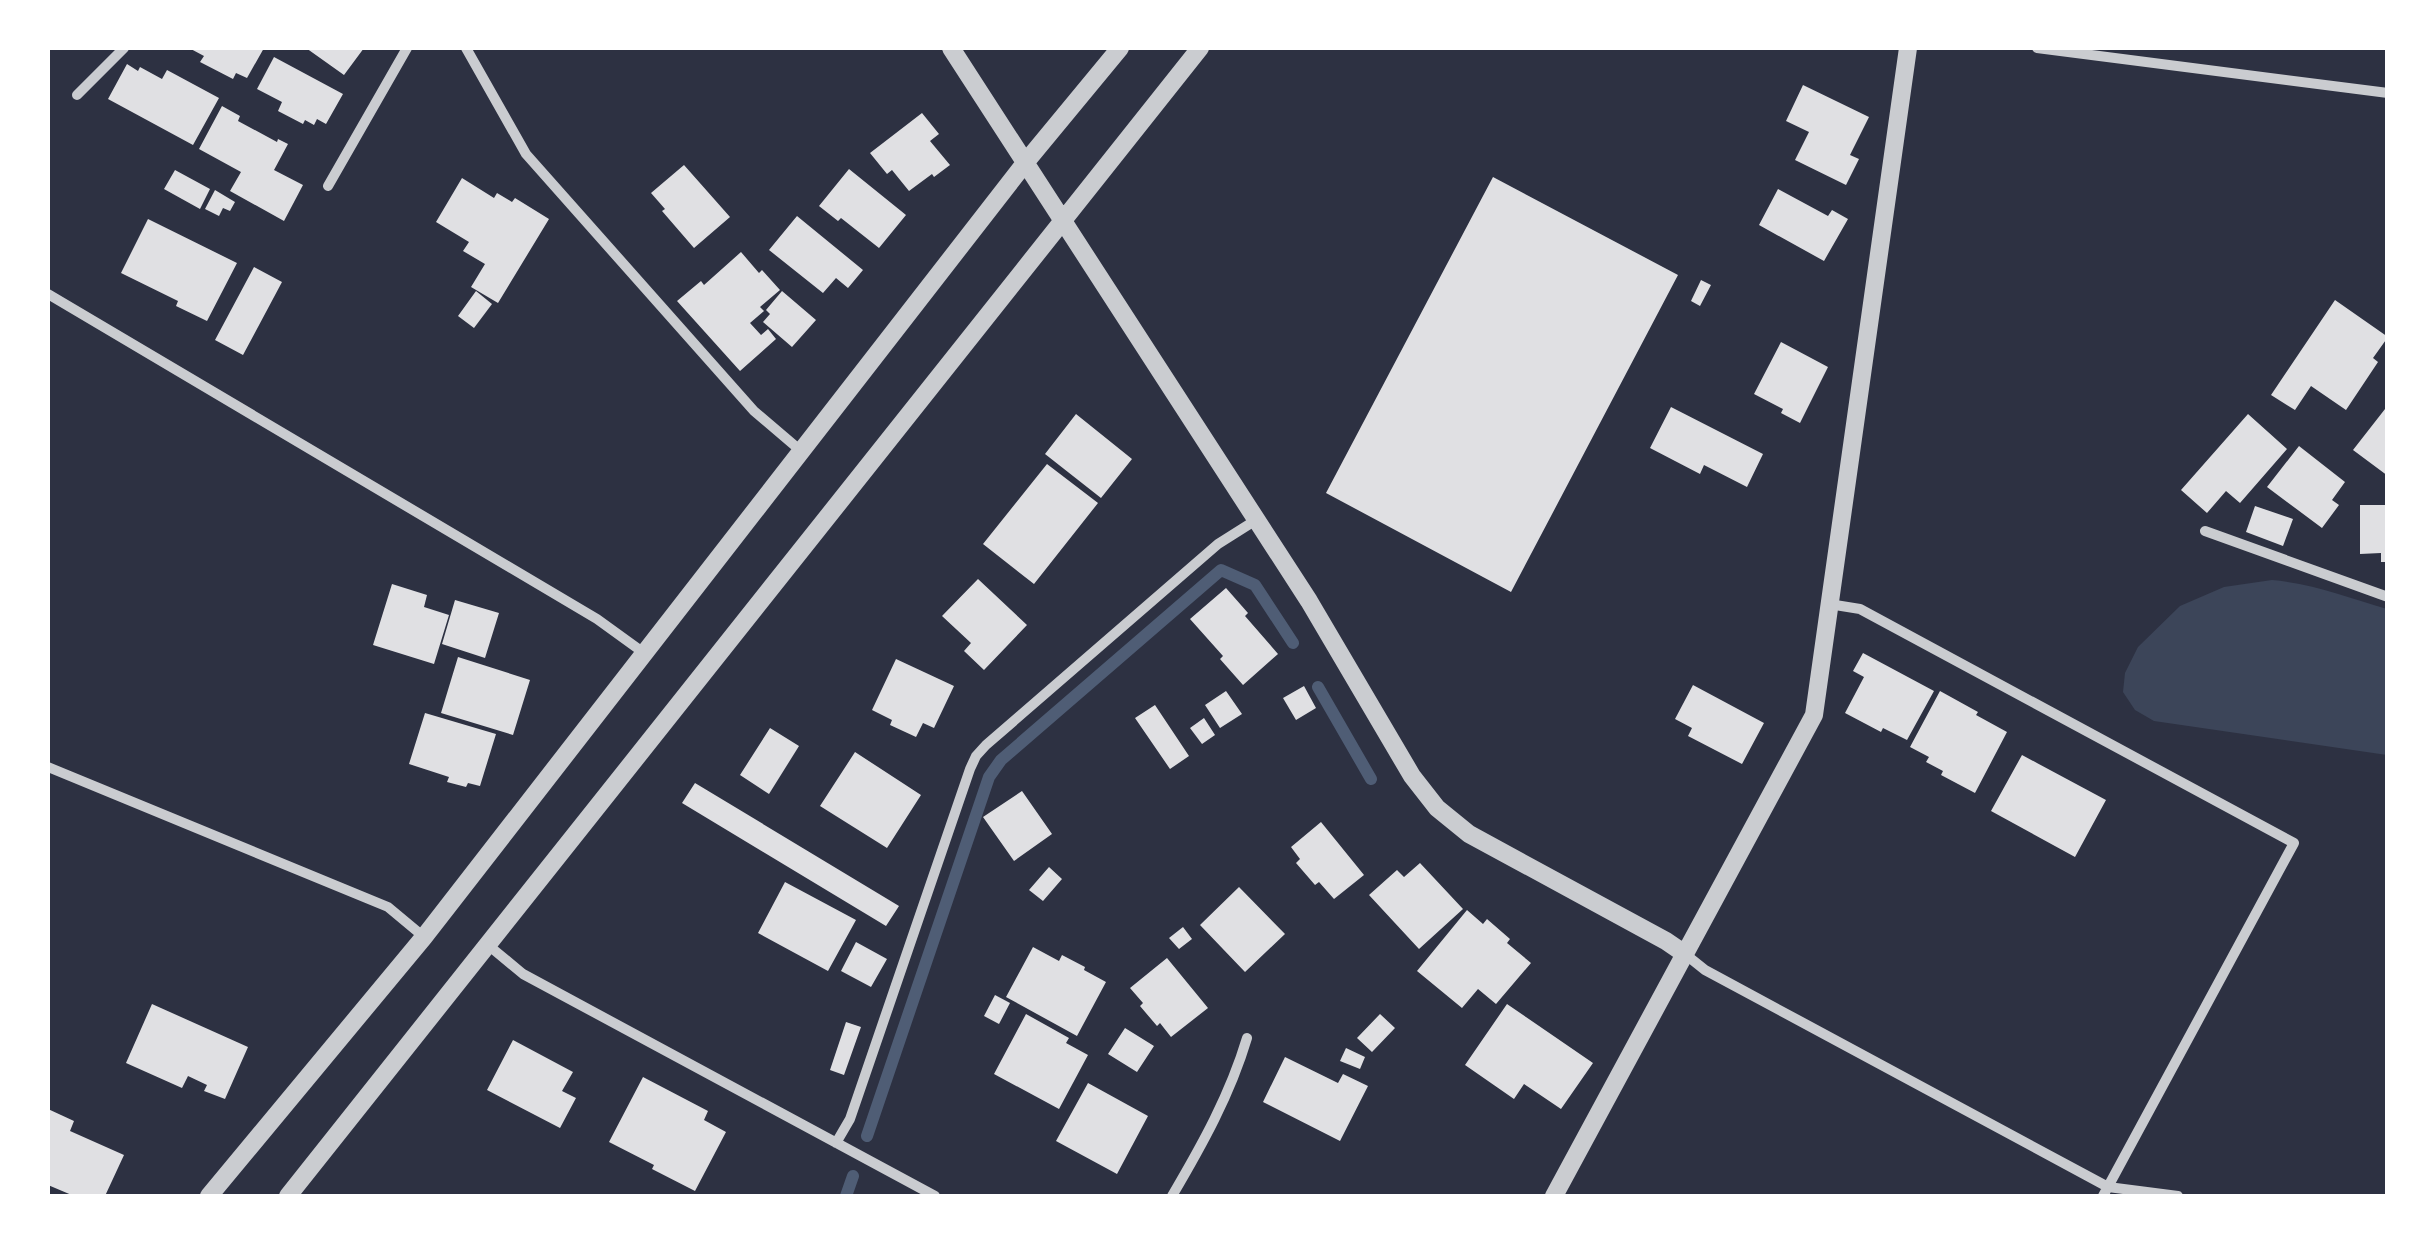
<svg xmlns="http://www.w3.org/2000/svg" width="2435" height="1244" font-family="'Roboto Serif',serif">
  <style>
    .green { fill: #3c4559 }
    .lines { fill: none; stroke-linecap: round; stroke-linejoin: round }
    .stream { stroke: #4f5d75; stroke-width: 12 }
    .building { fill: #e0e0e3 }
    .minor { stroke: #caccd0; stroke-width: 10 }
    .tertiary { stroke: #caccd0; stroke-width: 18 }
  </style>
  <rect width="100%" height="100%" fill="#2d3142"/>
  <path class="green" d="M2272 580C2316 584 2346 597 2387 609V755L2154 721 2135 710 2123 692 2125 673 2138 647 2180 606 2224 587Z"/>
  <g class="lines">
    <path class="stream" d="M1318 687 1371 779
      M867 1136 989 777 1001 760 1221 570 1255 585 1293 643
      M846 1196 853 1176"/>
  </g>
  <path class="building" d="M189 48H264L247 78 236 73 233 79 200 62 204 56Z
    M306 48H364L344 75Z
    M274 57 343 94 326 124 317 119 314 125 305 120 303 124 278 111 282 102 257 89Z
    M127 64 138 71 140 67 162 79 167 70 219 98 193 145 108 99Z
    M1803 85 1869 117 1850 155 1859 159 1846 185 1795 160 1809 132 1786 121Z
    M222 106 240 116 238 121 277 142 278 139 288 144 274 170 303 185 284 221 230 191 241 172 199 149Z
    M922 113 939 134 930 141 950 165 934 177 932 174 909 191 892 170 887 174 870 153Z
    M684 165 730 217 694 248 662 211 665 209 651 193Z
    M849 169 906 215 879 248 841 218 838 221 819 206Z
    M175 170 210 189 200 209 164 189Z
    M1493 177 1678 275 1511 592 1326 493Z
    M462 178 494 198 497 193 512 202 515 198 549 219 498 303 471 287 485 264 463 251 469 242 436 222Z
    M1778 189 1828 216 1832 210 1848 219 1824 261 1759 225Z
    M215 190 235 202 230 211 223 208 219 216 205 209Z
    M797 216 863 270 848 288 836 278 823 293 769 250Z
    M148 219 237 263 207 321 176 306 178 301 121 273Z
    M741 252 759 273 762 270 780 290 760 307 764 311 750 323 761 335 768 329 776 339 740 371 677 301 701 281 704 285Z
    M254 267 282 282 243 355 215 340Z
    M1701 280 1711 285 1700 306 1691 301Z
    M476 291 492 304 474 328 458 316Z
    M782 291 816 320 792 347 763 322 770 314 766 310Z
    M2335 300 2388 337 2373 358 2378 362 2346 410 2311 386 2295 410 2271 395Z
    M1781 342 1828 367 1800 423 1781 413 1783 409 1754 394Z
    M1671 407 1763 454 1747 487 1704 465 1700 474 1650 448Z
    M2385 409 2388 411V476L2353 450Z
    M1076 414 1132 459 1101 498 1045 454Z
    M2248 414 2287 449 2240 503 2226 491 2207 513 2181 490Z
    M2299 446 2345 482 2332 500 2339 505 2322 528 2267 487Z
    M1047 464 1098 503 1034 584 983 544Z
    M2360 505H2388V562H2381V553L2360 554Z
    M2255 506 2293 519 2283 546 2246 532Z
    M978 579 1027 625 984 670 964 651 971 643 942 616Z
    M392 584 427 595 424 607 449 615 434 664 373 645Z
    M1226 588 1248 613 1245 616 1278 654 1243 685 1220 659 1223 656 1190 619Z
    M455 600 499 613 485 658 442 644Z
    M1863 653 1934 691 1907 740 1883 728 1881 732 1845 713 1864 677 1853 671Z
    M458 657 530 680 513 735 441 713Z
    M896 659 954 686 934 728 923 723 916 737 890 725 892 720 872 710Z
    M1693 685 1764 723 1742 764 1688 736 1692 728 1675 719Z
    M1304 686 1316 708 1296 720 1283 698Z
    M1226 691 1242 714 1220 728 1205 705Z
    M1940 691 1978 712 1976 715 2007 732 1975 793 1941 775 1943 771 1926 762 1929 757 1910 747Z
    M1155 705 1189 756 1170 769 1135 718Z
    M425 713 496 734 480 786 468 783 466 787 447 782 449 777 409 764Z
    M1204 718 1215 735 1202 744 1190 728Z
    M770 728 799 746 769 794 740 775Z
    M855 752 921 795 887 848 820 806Z
    M2022 755 2106 800 2075 857 1991 811Z
    M695 783 899 906 886 926 682 803Z
    M1022 791 1052 834 1014 861 983 817Z
    M1321 822 1364 875 1334 899 1319 882 1315 885 1296 863 1300 859 1291 847Z
    M1420 863 1463 909 1419 949 1369 895 1397 870 1404 877Z
    M1049 867 1062 879 1043 901 1029 890Z
    M785 882 856 920 828 971 758 933Z
    M1239 887 1285 934 1245 972 1200 925Z
    M1467 910 1483 924 1487 919 1510 939 1507 943 1531 963 1496 1004 1478 989 1462 1008 1417 971Z
    M1183 927 1192 939 1179 949 1169 938Z
    M856 942 887 959 871 987 841 971Z
    M1033 947 1059 961 1062 955 1085 967 1084 970 1106 982 1077 1036 1006 997Z
    M1167 958 1208 1008 1171 1037 1160 1023 1157 1026 1140 1006 1143 1003 1130 988Z
    M995 995 1010 1003 999 1024 984 1016Z
    M152 1004 248 1047 225 1099 204 1091 207 1085 188 1076 182 1088 126 1063Z
    M1507 1004 1593 1063 1561 1109 1524 1084 1514 1099 1465 1065Z
    M1026 1014 1069 1038 1066 1043 1088 1055 1059 1109 994 1074Z
    M1380 1014 1395 1028 1372 1052 1357 1038Z
    M846 1022 861 1027 844 1075 830 1070Z
    M1125 1028 1154 1046 1137 1072 1108 1054Z
    M513 1040 573 1072 562 1091 576 1098 560 1128 487 1090Z
    M1346 1048 1365 1057 1360 1069 1340 1061Z
    M1285 1057 1338 1083 1343 1074 1368 1086 1340 1141 1263 1102Z
    M643 1077 708 1111 704 1120 726 1132 695 1191 652 1169 654 1165 609 1142Z
    M1088 1083 1148 1116 1117 1174 1056 1141Z
    M48 1109 74 1121 70 1131 124 1155 105 1196H74L48 1185Z"/>
  <g class="lines">
    <path class="minor" d="M466 48 526 154 754 411 801 451
      M2037 48 2388 93
      M77 95 124 48
      M328 186 407 48
      M48 294 597 619 644 653
      M2205 531 2388 597
      M1829 604 1860 609 2294 843 2103 1196
      M48 767 388 907 424 937
      M488 945 523 974 935 1196
      M1685 954 1705 970 2108 1187 2178 1196
      M836 1143 850 1119 970 769 976 756 986 745 1218 544 1256 520
      M1172 1196C1202 1145 1230 1095 1247 1038"/>
    <path class="tertiary" d="M951 48 1309 601 1412 776 1437 808 1469 834 1666 941 1685 954
      M209 1196 424 937 1025 163 1120 48
      M288 1196 1200 48
      M1554 1196 1814 715 1908 48"/>
  </g>
  <rect width="2435" height="1244" fill="none" stroke="#ffffff" stroke-width="100"/>
</svg>
